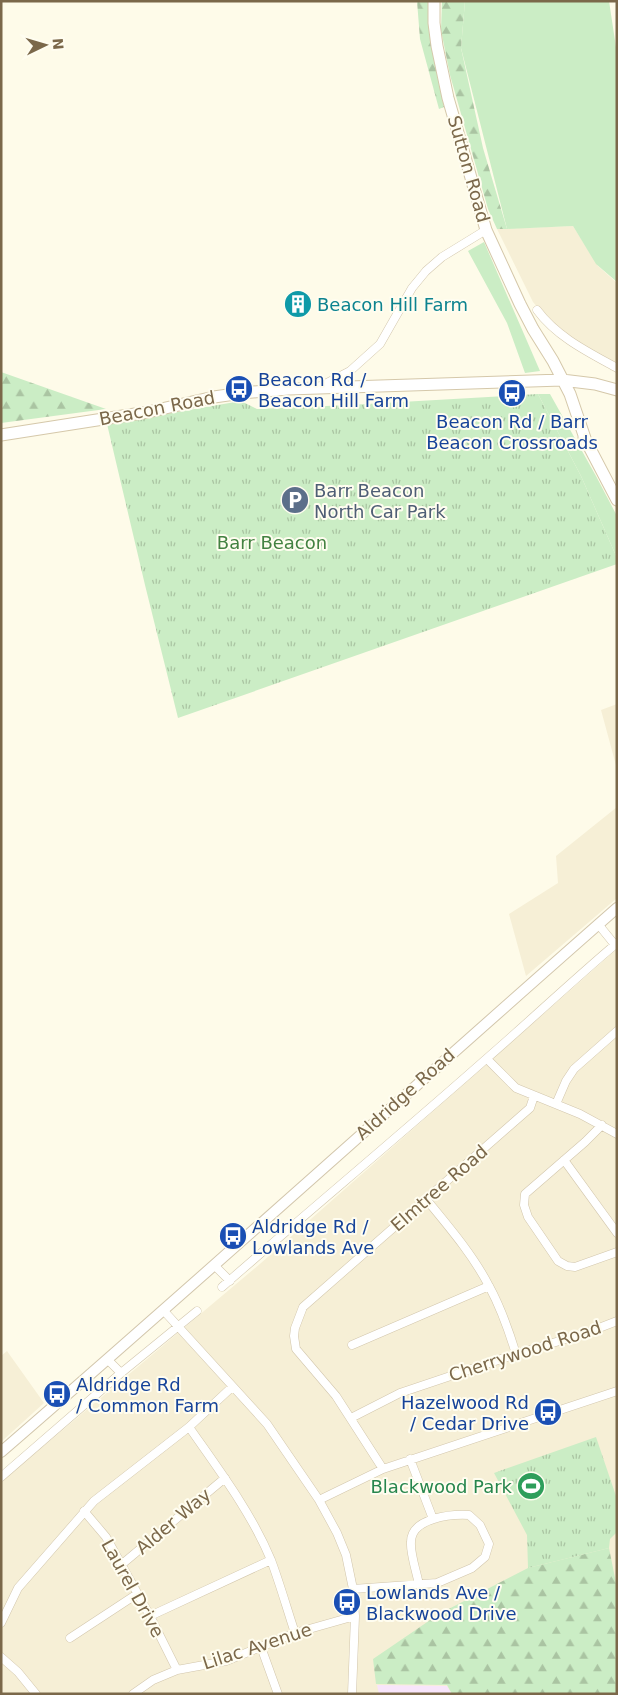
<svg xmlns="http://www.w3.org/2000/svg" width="618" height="1695" font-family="'DejaVu Sans',sans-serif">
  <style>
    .residential { fill: #f6efd6 }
    .education { fill: #f8e5fb }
    .green { fill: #cbedc5 }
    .forest { fill: url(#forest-firs) }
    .park { fill: url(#park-tufts) }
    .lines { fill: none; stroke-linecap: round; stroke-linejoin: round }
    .minor-casing { stroke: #d2c6ac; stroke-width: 9 }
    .tertiary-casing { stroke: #d2c6ac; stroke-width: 12 }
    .secondary-casing { stroke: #d5c8aa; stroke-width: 13 }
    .minor { stroke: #fff; stroke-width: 8 }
    .tertiary { stroke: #fff; stroke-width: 10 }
    .secondary { stroke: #fff; stroke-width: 11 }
    .labels { text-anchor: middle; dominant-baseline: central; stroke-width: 4; stroke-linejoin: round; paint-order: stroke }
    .street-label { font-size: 18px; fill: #7b684a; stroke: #fffdf0 }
    .culture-label { font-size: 18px; fill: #0d838f; stroke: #fffdf0; text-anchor: start }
    .transit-label { font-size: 18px; fill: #164399; stroke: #fffdf0; text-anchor: start }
    .service-label { font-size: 18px; fill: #4e5e75; stroke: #fffdf0; text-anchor: start }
    .park-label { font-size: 18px; fill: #438241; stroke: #fffdf0 }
    .leisure-label { font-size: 18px; fill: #27864d; stroke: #fffdf0; text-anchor: end }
  </style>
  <defs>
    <pattern id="forest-firs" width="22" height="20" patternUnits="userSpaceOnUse" patternTransform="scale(1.25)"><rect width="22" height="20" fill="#cbedc5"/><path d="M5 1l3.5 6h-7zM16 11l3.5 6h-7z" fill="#aac4a2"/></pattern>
    <pattern id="park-tufts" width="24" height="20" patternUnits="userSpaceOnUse" patternTransform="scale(1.25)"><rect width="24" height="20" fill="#cbedc5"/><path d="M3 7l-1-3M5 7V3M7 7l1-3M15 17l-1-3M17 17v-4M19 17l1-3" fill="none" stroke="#aac4a2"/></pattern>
  </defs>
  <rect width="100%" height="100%" fill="#fefbe9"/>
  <path class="residential" d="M573 226 598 266 617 283V364L562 337 533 302 497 229Z
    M617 704V769L601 710Z
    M617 807V898L526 976 509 914 558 883 556 856Z
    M617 949V1694H1V1482L261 1263Z
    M7 1351 44 1403 1 1442V1356Z"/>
  <path class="education" d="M377 1685 447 1686 452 1694H379Z"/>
  <path class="green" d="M465 1H609L617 54V282L596 264 573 226 507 229 461 48Z
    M484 242 540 371 525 373 507 323 468 251Z
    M538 394H550L596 476 617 516V558L581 476Z"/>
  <path class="forest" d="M417 1H429L432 48 444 107 439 109 420 39Z
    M442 1H465L461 48 483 148 507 229H497L488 209 450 75 441 30Z
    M1 372 106 409 1 423Z
    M609 1548 617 1588V1694H452L447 1685 376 1684 373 1659 439 1614 528 1568Z"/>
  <path class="park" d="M538 394 581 476 617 558V564L178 718 145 585 107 424 241 401 257 409 349 405Z
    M596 1437 617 1499V1532L610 1539 609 1548 528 1568 527 1535 494 1473Z"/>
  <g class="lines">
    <defs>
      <path id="minor" d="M537 310C557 337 588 352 617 368
        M321 386 350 371 380 344 412 288 426 271 442 257 486 230
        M598 924 615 945
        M487 1059 516 1088 580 1114 617 1134
        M556 1104 566 1081 574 1069 617 1031
        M602 1125 585 1142 525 1194 524 1205 528 1217 558 1261 567 1266 575 1267 617 1252
        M564 1160 617 1233
        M426 1199C449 1227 473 1255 489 1286 501 1308 509 1331 516 1354
        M214 1265 230 1281
        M222 1287C310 1210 399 1136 486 1059 530 1021 572 981 617 943
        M164 1311 267 1424 319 1500 337 1533 346 1555 353 1589 355 1616 352 1694
        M352 1345 489 1286
        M108 1360 121 1373
        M351 1418 400 1393 516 1354 586 1333 617 1321
        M189 1427C219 1470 251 1512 271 1560 280 1584 287 1609 295 1633
        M410 1459 433 1519
        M383 1469 336 1396 296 1349 294 1336 295 1328 303 1307 530 1108 534 1096
        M1 1477 121 1373 197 1311
        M319 1500 383 1469 617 1391
        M84 1511 106 1537 150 1616 177 1670
        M121 1565 225 1478
        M353 1589 437 1583 472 1568 485 1557 489 1544 480 1525 469 1515C451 1514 411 1518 411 1542 410 1554 417 1573 419 1585
        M150 1616 271 1560
        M1 1623 18 1588 94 1501 189 1427 232 1387
        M70 1638 137 1594
        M261 1647 278 1694
        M1 1657 18 1672 36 1694
        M133 1694 153 1680 177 1670 226 1661 295 1633 355 1616"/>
      <path id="tertiary" d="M1 1452C208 1273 411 1089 617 908"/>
      <path id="secondary" d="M434 1V23L437 46 448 98 486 230 520 304 533 329 553 361 570 394 587 444
        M1 435 148 412 214 397 242 393 288 389 562 380 595 384 617 390
        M584 437 617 500"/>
    </defs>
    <use href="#minor" class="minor-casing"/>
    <use href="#tertiary" class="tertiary-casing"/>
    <use href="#secondary" class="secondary-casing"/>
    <use href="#minor" class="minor"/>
    <use href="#tertiary" class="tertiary"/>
    <use href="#secondary" class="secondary"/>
  </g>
  <defs>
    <symbol id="building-disc" viewBox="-11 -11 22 22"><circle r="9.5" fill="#0f9aa8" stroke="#fffdf0"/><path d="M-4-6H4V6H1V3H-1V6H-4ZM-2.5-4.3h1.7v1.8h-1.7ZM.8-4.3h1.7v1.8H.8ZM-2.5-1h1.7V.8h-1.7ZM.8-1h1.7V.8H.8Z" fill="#fff"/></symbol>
    <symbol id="bus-disc" viewBox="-11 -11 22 22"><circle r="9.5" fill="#1a4fb4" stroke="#fffdf0"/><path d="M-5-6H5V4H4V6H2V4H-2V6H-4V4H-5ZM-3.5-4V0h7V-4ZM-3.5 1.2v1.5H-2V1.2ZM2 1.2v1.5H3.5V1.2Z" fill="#fff"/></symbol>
    <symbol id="parking-disc" viewBox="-11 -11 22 22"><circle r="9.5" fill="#5c6f8a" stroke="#fffdf0"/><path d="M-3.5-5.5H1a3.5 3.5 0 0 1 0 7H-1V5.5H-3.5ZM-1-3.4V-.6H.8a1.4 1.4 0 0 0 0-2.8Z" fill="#fff"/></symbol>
    <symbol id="stadium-disc" viewBox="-11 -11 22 22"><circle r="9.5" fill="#2e9e5b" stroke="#fffdf0"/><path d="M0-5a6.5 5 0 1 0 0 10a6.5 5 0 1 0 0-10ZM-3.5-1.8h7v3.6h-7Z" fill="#fff"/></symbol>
  </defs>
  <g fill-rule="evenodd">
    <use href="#building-disc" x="282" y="288" width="32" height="32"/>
    <use href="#bus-disc" x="223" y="373" width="32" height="32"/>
    <use href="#bus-disc" x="496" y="377" width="32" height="32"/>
    <use href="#parking-disc" x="279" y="484" width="32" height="32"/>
    <use href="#bus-disc" x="217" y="1220" width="32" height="32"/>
    <use href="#bus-disc" x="41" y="1378" width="32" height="32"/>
    <use href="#bus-disc" x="532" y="1396" width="32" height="32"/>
    <use href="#stadium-disc" x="515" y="1470" width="32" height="32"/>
    <use href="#bus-disc" x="331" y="1586" width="32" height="32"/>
  </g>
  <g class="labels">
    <g class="street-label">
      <text transform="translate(469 169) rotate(74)">Sutton Road</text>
      <text transform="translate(157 408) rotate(-11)">Beacon Road</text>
      <text transform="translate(405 1094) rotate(-42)">Aldridge Road</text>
      <text transform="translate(439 1188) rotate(-41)">Elmtree Road</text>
      <text transform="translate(525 1351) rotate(-18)">Cherrywood Road</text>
      <text transform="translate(173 1521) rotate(-40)">Alder Way</text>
      <text transform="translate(133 1588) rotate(61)">Laurel Drive</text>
      <text transform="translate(257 1646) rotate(-18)">Lilac Avenue</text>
    </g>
    <g class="culture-label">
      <text x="317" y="304">Beacon Hill Farm</text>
    </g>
    <g class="transit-label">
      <text x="258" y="379">Beacon Rd /<tspan x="258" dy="21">Beacon Hill Farm</tspan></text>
      <text x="512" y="421" text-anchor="middle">Beacon Rd / Barr<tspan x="512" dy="21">Beacon Crossroads</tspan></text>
      <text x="252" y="1226">Aldridge Rd /<tspan x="252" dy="21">Lowlands Ave</tspan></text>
      <text x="76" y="1384">Aldridge Rd<tspan x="76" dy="21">/ Common Farm</tspan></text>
      <text x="529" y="1402" text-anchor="end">Hazelwood Rd<tspan x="529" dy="21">/ Cedar Drive</tspan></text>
      <text x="366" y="1592">Lowlands Ave /<tspan x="366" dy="21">Blackwood Drive</tspan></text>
    </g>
    <g class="service-label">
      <text x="314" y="490">Barr Beacon<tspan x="314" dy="21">North Car Park</tspan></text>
    </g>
    <g class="park-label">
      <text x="272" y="542">Barr Beacon</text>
    </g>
    <g class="leisure-label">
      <text x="512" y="1486">Blackwood Park</text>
    </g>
  </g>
  <rect width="618" height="1695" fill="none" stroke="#7b684a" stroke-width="5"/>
  <g transform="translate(45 45) rotate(85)" stroke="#fffdf0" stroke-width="4" paint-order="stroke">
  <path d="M0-4L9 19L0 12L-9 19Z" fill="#7b684a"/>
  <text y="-8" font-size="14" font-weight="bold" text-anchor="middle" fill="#7b684a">N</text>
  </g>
</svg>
